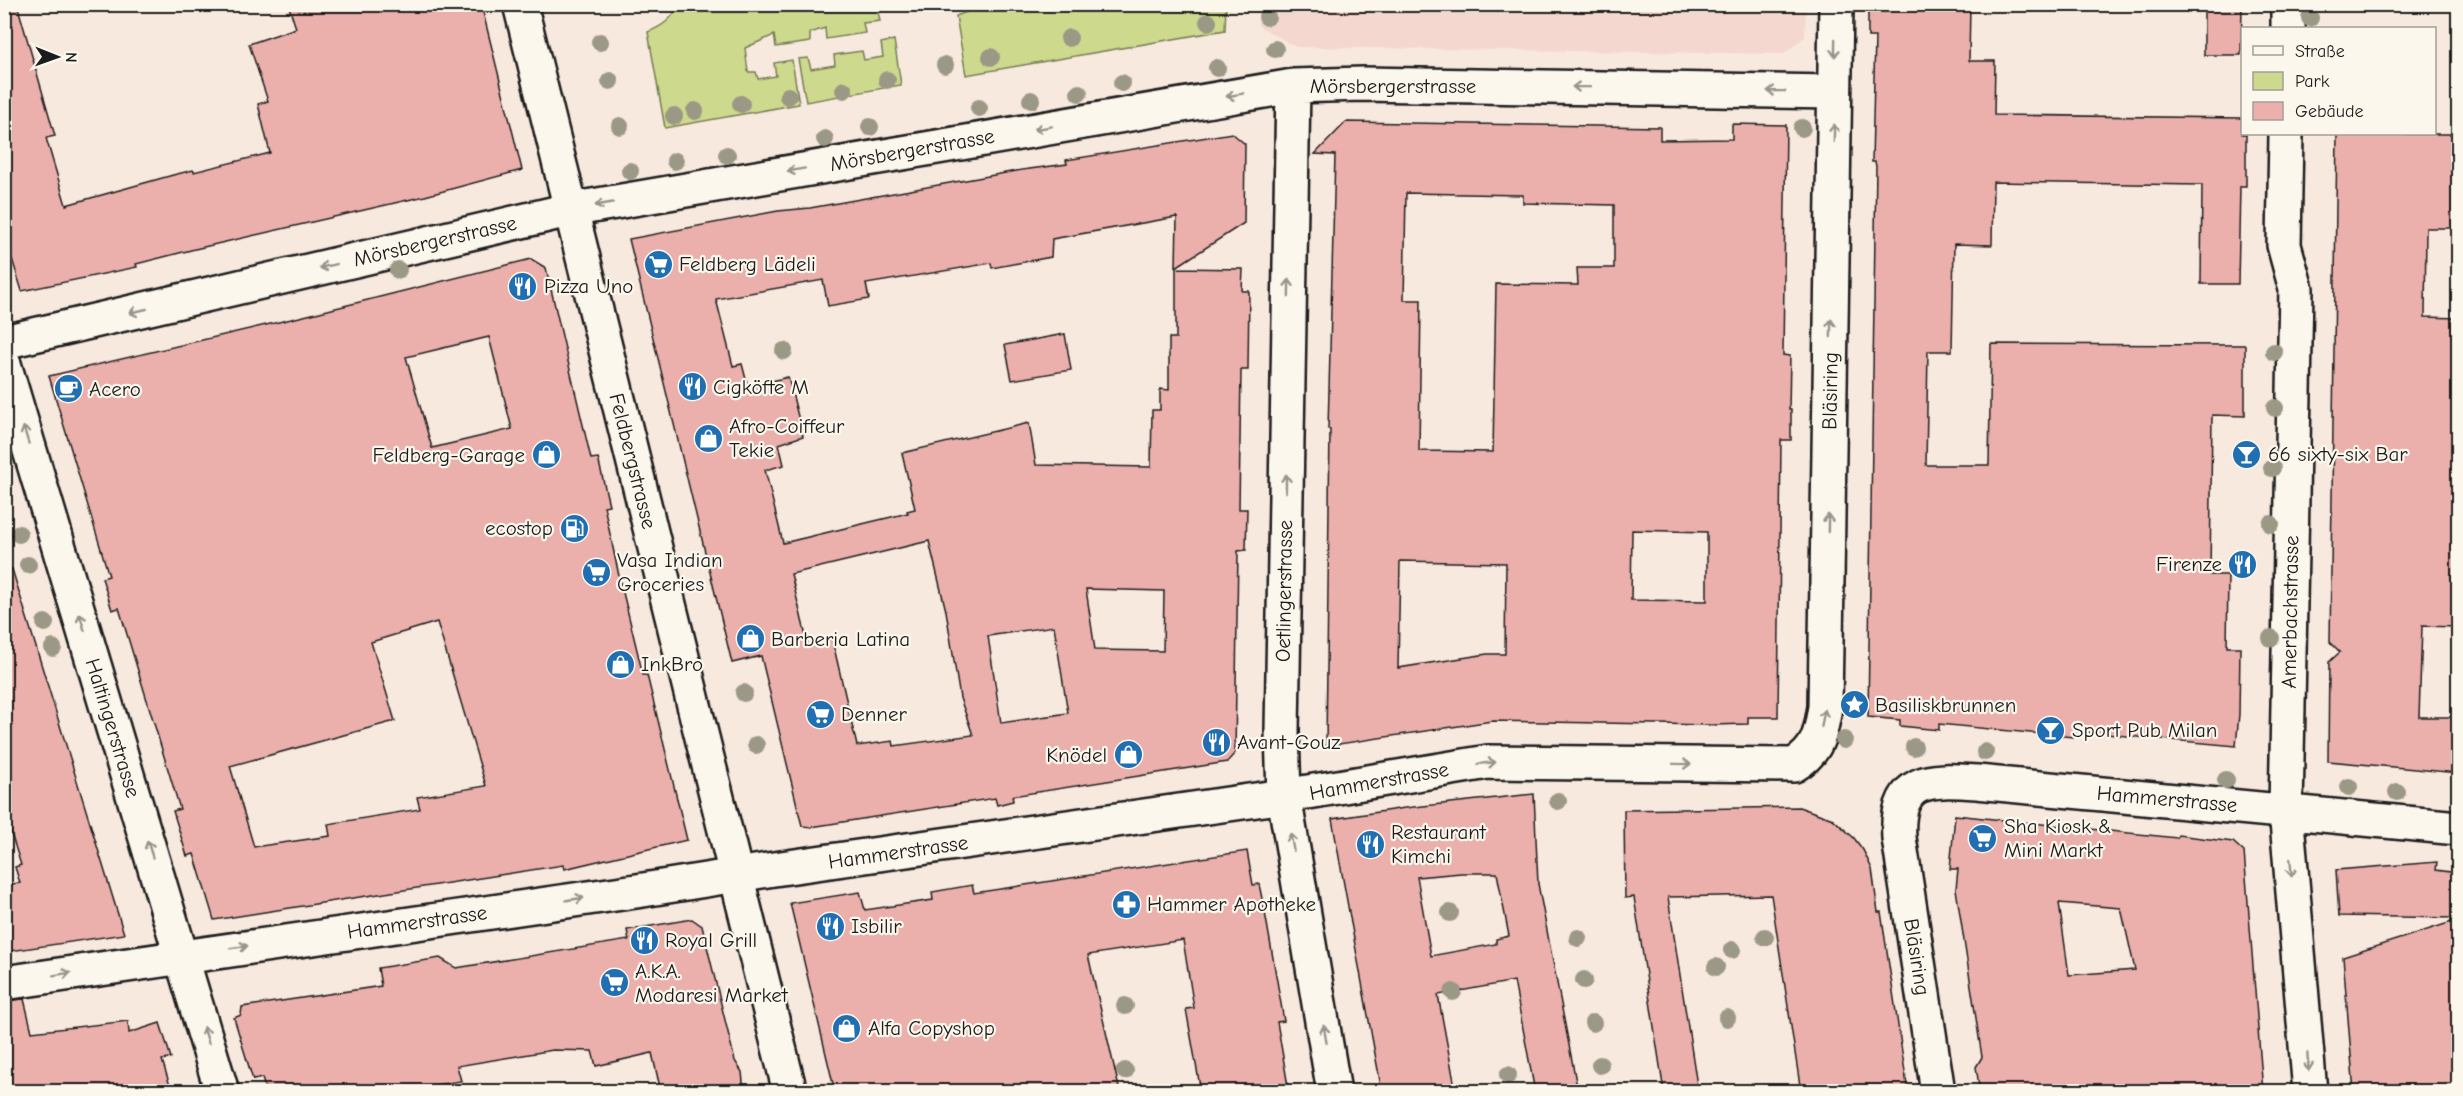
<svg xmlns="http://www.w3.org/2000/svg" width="2463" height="1096" font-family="'Comic Neue',sans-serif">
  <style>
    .built { fill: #f4d8d0 }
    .green { fill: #cdda8d; stroke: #747b54; stroke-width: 1.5 }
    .building { fill: #ecb0ac; stroke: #1c1c1c; stroke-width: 1.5; fill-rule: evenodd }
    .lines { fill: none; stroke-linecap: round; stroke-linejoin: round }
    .minor-casing { stroke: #1c1c1c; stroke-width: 38 }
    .secondary-casing { stroke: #1c1c1c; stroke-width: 38 }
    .minor { stroke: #fbf7ec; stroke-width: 33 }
    .secondary { stroke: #fbf7ec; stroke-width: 33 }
    .tree { fill: #9c9886 }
    .oneway { stroke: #97948e }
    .labels { text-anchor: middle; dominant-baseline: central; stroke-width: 4.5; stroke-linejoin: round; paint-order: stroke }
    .street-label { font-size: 21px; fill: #1c1c1c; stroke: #fbf7ec }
    .poi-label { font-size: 21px; fill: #1c1c1c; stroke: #fbf7ec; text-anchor: start }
  </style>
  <rect width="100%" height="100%" fill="#f8e9df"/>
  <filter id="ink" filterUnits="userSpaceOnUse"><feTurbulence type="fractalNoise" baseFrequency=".0167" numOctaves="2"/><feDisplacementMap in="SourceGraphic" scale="12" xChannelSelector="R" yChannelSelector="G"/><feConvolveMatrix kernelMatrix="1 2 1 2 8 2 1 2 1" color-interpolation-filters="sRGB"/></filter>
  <g filter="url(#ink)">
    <path class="built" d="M1258 4 1806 5 1805 37 1784 54 1296 47 1258 26Z"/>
    <path class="green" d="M794 4C807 15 842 4 859 5L861 9 877 7 880 21 863 23 865 33 826 39 825 28 810 33V42L776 47 774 35 745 48 748 72H756L758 79 776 76 774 63 792 60 799 104 665 128 648 32C663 26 672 19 679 5Z
      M988 4 1226 5 1225 30 966 75 956 16Z
      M894 40 901 85 806 102 798 59 808 58 811 69 835 65 834 55 862 51 864 60 883 57 881 43Z"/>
    <path class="building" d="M4 4H17L55 136 46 138 66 205 173 175 193 170 194 172 270 153 258 104 268 101 249 44 296 28 288 4H481L522 170 425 196 195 249 136 264 137 267 22 291 4 233Z
      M1868 4H1970L1969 61H1995L1994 115 2242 118V134H2246V186H2240L2238 284H2201L2202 185 1993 182 1992 245 1954 244 1952 351H1928L1926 465H1989L1991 344 2245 345V416L2212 415 2210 575H2228L2227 647H2240L2239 714 2236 746 2073 731V737L1939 724V730L1900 726V720L1868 717 1876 166 1875 162H1872L1875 37H1868Z
      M2204 4H2242L2241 55H2204Z
      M1346 122 1660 127V140L1732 139V124L1786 125 1783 355 1790 356 1789 410H1791V440H1781L1778 717H1748V724L1712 725 1492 721 1326 746 1330 429H1328L1335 155 1315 154ZM1406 193 1523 195V203L1614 205V268H1577L1578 285 1496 284 1493 452 1419 451 1421 300H1404ZM1632 530 1707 532V601L1631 600ZM1400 561 1506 563 1505 654H1487L1398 668Z
      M1232 133 1245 144 1244 223 1176 267 1177 217 1052 239 1051 257 992 268 991 263 866 284 869 299 828 306 823 280 716 299 733 366 742 364 748 387 788 377 803 436 779 444 784 465 765 470 783 543 908 513 907 511 915 509 902 453 1029 423 1036 465 1151 467 1152 410H1160V389L1169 390V338H1176V268L1243 269 1242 291H1249L1248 370H1241L1239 509H1247L1246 550 1238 551 1235 753 1227 762 1012 796 1013 801 997 805 995 798 811 827 802 826 761 656 732 663 629 239 778 211 810 208 1022 170 1067 164 1066 160ZM929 541 946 611 960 698 973 735 894 746 893 741 857 746 832 639 808 645 791 574ZM1086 589 1164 591 1163 651 1095 650ZM1054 626 1068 713 1001 723 988 636Z
      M2337 134H2458V228H2426L2425 317 2458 318V627L2422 626 2419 717H2458V773L2328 761 2329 662 2340 652 2330 642Z
      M531 259 546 268 591 459 598 458 609 505 604 506 619 576 643 675H647L687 840 564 869 563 865 214 920 194 854 187 856 173 811 180 809 119 608 112 610 102 578 109 576 49 376 304 316ZM489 337 512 429 432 448 406 357ZM437 622 486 786 417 797 420 809 328 824 330 836 254 847 230 766 395 721 371 642Z
      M1065 334 1071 370 1012 380 1005 345Z
      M12 569 124 934 4 952V885L20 883 15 867 21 865 4 811V570Z
      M1534 794 1538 884 1578 1092H1535L1514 981 1438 995 1456 1092H1382L1332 819 1405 808ZM1461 873H1497L1509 936 1496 939V944L1431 956 1417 877Z
      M1799 807 1833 819 1854 838 1863 850 1872 869 1878 912H1881L1908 1092H1801L1771 895 1668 897 1698 1092H1664L1634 897 1625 898 1624 810Z
      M1955 815 2177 838 2178 835 2233 842 2244 852 2263 1092H1980L1976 1067 1982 1057 1956 889 1958 869H1950ZM2059 903 2121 908 2135 970 2069 975Z
      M1247 851 1253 885 1259 884 1266 918 1284 1021 1277 1022 1289 1092H1201L1186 1009 1194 1008 1183 940 1088 955 1120 1092H835L790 903 860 892 865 910 933 900 932 892 972 885 974 893Z
      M2437 862 2436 870 2458 873V918L2339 916 2336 870Z
      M692 919 702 926 735 1061 742 1072 744 1092H661L652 1053 596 1066 592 1051 553 1050 457 1066 461 1081 390 1092H266L262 1078 253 1080 234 1018 241 1015 242 1007 381 986 378 968 440 958 456 968 629 940 627 930Z
      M2458 920V1092H2354L2343 957Z
      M24 999 32 1032 128 1021 129 1033 160 1023 171 1058 162 1060 172 1092H4V1001Z"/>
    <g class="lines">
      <defs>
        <path id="minor" d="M2288 28V4
          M1293 86 1282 731 1284 796 1334 1092
          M2286 134 2284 245 2296 289 2286 810 2310 1092
          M4 342 569 210 1293 86 1363 84 1834 92
          M4 364 222 1092
          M4 983 643 890 774 869 1284 796 1488 762 1794 765C1818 751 1821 733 1825 707L1836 4
          M1938 1092 1899 838C1895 777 1929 779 1977 782L2458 828"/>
        <path id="secondary" d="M520 4 790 1092"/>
      </defs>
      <use href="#minor" class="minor-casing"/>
      <use href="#secondary" class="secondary-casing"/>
      <use href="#minor" class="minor"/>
      <use href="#secondary" class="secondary"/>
    </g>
    <g class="tree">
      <circle cx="1267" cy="17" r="9"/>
      <circle cx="2310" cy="18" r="9"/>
      <circle cx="1208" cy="22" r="9"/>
      <circle cx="1069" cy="38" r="9"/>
      <circle cx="600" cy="42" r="9"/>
      <circle cx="1275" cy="49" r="9"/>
      <circle cx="991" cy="57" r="9"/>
      <circle cx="945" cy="65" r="9"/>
      <circle cx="1217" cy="68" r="9"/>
      <circle cx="887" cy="80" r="9"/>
      <circle cx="610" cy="81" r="9"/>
      <circle cx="1122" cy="83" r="9"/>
      <circle cx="844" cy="90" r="9"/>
      <circle cx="1079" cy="93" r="9"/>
      <circle cx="788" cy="96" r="9"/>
      <circle cx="1031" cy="100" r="9"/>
      <circle cx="741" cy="104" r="9"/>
      <circle cx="979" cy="108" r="9"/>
      <circle cx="695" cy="111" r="9"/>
      <circle cx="674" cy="116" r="9"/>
      <circle cx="620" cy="126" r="9"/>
      <circle cx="870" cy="127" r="9"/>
      <circle cx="1802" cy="128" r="9"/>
      <circle cx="825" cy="139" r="9"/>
      <circle cx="727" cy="155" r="9"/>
      <circle cx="675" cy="161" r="9"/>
      <circle cx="630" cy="171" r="9"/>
      <circle cx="398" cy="270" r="9"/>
      <circle cx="784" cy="351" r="9"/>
      <circle cx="2274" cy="352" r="9"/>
      <circle cx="2275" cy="408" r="9"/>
      <circle cx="2272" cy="468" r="9"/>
      <circle cx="2271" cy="524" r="9"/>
      <circle cx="19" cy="534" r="9"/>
      <circle cx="28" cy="565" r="9"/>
      <circle cx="45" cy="623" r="9"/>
      <circle cx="2271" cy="638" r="9"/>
      <circle cx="53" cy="648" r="9"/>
      <circle cx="744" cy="693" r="9"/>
      <circle cx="1844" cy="740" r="9"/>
      <circle cx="756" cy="745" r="9"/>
      <circle cx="1914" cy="747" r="9"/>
      <circle cx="1985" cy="752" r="9"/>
      <circle cx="2226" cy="780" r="9"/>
      <circle cx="2349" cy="787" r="9"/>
      <circle cx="2397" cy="792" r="9"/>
      <circle cx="1558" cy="801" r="9"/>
      <circle cx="1450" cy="913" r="9"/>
      <circle cx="1765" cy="937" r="9"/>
      <circle cx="1578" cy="938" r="9"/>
      <circle cx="1732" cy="950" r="9"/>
      <circle cx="1716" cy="967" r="9"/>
      <circle cx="1584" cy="980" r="9"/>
      <circle cx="1453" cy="992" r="9"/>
      <circle cx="1125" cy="1006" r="9"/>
      <circle cx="1727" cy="1018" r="9"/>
      <circle cx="1593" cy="1023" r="9"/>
      <circle cx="1600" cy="1065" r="9"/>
      <circle cx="1125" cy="1071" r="9"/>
      <circle cx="1508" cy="1075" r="9"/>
    </g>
    <defs><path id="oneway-shaft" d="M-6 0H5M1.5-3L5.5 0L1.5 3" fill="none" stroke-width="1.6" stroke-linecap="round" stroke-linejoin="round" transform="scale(1.5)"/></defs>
    <g class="oneway">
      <use href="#oneway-shaft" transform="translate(1835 48) rotate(91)"/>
      <use href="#oneway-shaft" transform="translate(1581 87) rotate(-179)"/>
      <use href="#oneway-shaft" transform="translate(1776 91) rotate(-179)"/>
      <use href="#oneway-shaft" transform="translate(1235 95) rotate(170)"/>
      <use href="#oneway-shaft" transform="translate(1043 128) rotate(170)"/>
      <use href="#oneway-shaft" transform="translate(1834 133) rotate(-89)"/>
      <use href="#oneway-shaft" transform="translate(796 170) rotate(170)"/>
      <use href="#oneway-shaft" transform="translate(604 204) rotate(170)"/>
      <use href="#oneway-shaft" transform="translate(328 266) rotate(167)"/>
      <use href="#oneway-shaft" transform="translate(1289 288) rotate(-89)"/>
      <use href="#oneway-shaft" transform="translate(138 311) rotate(167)"/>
      <use href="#oneway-shaft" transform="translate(1831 328) rotate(-89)"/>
      <use href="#oneway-shaft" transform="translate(26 435) rotate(-107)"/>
      <use href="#oneway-shaft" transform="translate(1286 483) rotate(-89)"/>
      <use href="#oneway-shaft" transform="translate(1828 523) rotate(-89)"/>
      <use href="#oneway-shaft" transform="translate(82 622) rotate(-107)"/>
      <use href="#oneway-shaft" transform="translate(1823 718) rotate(-80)"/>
      <use href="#oneway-shaft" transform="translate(1487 763) rotate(-5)"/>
      <use href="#oneway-shaft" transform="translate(1682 764) rotate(1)"/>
      <use href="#oneway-shaft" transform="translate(1292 842) rotate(-100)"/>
      <use href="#oneway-shaft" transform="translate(150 849) rotate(-107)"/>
      <use href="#oneway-shaft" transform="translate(2291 868) rotate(85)"/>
      <use href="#oneway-shaft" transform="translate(575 899) rotate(-8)"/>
      <use href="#oneway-shaft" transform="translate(239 947) rotate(-8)"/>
      <use href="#oneway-shaft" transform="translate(62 974) rotate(-9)"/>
      <use href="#oneway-shaft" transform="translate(1325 1034) rotate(-100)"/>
      <use href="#oneway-shaft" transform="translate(206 1035) rotate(-107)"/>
      <use href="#oneway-shaft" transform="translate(2308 1062) rotate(85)"/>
    </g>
  </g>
  <defs>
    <symbol id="supermarket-disc" viewBox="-11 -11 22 22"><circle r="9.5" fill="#1f6fb2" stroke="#fbf7ec"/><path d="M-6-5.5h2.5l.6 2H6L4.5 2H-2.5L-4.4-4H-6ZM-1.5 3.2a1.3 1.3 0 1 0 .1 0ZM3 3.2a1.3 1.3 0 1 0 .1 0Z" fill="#fff"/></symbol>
    <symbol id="restaurant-disc" viewBox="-11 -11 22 22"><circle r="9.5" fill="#1f6fb2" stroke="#fbf7ec"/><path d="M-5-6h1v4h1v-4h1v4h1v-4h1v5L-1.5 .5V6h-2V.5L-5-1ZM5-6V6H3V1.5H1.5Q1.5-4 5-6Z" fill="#fff"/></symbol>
    <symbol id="cafe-disc" viewBox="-11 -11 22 22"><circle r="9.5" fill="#1f6fb2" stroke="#fbf7ec"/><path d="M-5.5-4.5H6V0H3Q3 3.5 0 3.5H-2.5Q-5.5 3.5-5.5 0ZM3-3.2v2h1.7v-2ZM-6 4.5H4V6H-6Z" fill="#fff"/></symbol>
    <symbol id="shop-disc" viewBox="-11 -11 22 22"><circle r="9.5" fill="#1f6fb2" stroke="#fbf7ec"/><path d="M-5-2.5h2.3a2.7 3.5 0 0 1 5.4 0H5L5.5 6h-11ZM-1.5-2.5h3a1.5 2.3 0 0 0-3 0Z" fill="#fff"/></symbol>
    <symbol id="bar-disc" viewBox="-11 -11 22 22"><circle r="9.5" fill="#1f6fb2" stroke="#fbf7ec"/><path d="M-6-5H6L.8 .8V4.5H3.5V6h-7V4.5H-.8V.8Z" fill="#fff"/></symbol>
    <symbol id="fuel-disc" viewBox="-11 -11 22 22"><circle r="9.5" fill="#1f6fb2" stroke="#fbf7ec"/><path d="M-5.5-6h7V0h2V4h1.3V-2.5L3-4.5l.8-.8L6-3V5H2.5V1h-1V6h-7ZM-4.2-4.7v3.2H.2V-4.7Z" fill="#fff"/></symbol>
    <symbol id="sight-disc" viewBox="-11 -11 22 22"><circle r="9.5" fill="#1f6fb2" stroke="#fbf7ec"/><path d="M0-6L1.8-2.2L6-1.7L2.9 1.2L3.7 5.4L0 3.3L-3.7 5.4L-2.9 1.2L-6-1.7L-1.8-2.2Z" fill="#fff"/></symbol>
    <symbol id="pharmacy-disc" viewBox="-11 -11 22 22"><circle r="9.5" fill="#1f6fb2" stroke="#fbf7ec"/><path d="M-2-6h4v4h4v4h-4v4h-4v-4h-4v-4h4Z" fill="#fff"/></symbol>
  </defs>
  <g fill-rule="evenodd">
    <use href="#supermarket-disc" x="642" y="248" width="33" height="33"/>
    <use href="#restaurant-disc" x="506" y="270" width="33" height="33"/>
    <use href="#restaurant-disc" x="676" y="370" width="33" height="33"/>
    <use href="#cafe-disc" x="52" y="372" width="33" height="33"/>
    <use href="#shop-disc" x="692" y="422" width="33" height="33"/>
    <use href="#bar-disc" x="2230" y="438" width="33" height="33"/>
    <use href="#shop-disc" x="530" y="438" width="33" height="33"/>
    <use href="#fuel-disc" x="558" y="512" width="33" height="33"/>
    <use href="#restaurant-disc" x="2226" y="548" width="33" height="33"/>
    <use href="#supermarket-disc" x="580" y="556" width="33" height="33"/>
    <use href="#shop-disc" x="734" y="622" width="33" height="33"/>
    <use href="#shop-disc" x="604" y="648" width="33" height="33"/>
    <use href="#sight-disc" x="1838" y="688" width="33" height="33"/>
    <use href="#supermarket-disc" x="804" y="698" width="33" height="33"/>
    <use href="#bar-disc" x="2034" y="714" width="33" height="33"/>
    <use href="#restaurant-disc" x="1200" y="726" width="33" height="33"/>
    <use href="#shop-disc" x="1112" y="738" width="33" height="33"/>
    <use href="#supermarket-disc" x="1966" y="822" width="33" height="33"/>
    <use href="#restaurant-disc" x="1354" y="828" width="33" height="33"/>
    <use href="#pharmacy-disc" x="1110" y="888" width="33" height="33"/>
    <use href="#restaurant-disc" x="814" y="910" width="33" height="33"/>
    <use href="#restaurant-disc" x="628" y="924" width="33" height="33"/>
    <use href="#supermarket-disc" x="598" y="966" width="33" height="33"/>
    <use href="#shop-disc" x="830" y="1012" width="33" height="33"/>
  </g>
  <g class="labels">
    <g class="street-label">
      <text x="1393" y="86">Mörsbergerstrasse</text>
      <text transform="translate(912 150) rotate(-10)">Mörsbergerstrasse</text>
      <text transform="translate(435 241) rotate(-13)">Mörsbergerstrasse</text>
      <text transform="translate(1830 391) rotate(-89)">Bläsiring</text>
      <text transform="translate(633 461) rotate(76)">Feldbergstrasse</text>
      <text transform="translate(1284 591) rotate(-89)">Oetlingerstrasse</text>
      <text transform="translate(2290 612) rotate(-89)">Amerbachstrasse</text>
      <text transform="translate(113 728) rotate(73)">Haltingerstrasse</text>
      <text transform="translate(1379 781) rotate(-10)">Hammerstrasse</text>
      <text transform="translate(2167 799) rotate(5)">Hammerstrasse</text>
      <text transform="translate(898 852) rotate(-8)">Hammerstrasse</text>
      <text transform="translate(417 922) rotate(-8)">Hammerstrasse</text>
      <text transform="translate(1917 957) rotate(81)">Bläsiring</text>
    </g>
    <g class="poi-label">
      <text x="679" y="264">Feldberg Lädeli</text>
      <text x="544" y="286">Pizza Uno</text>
      <text x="713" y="387">Cigköfte M</text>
      <text x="89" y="389">Acero</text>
      <text x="729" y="426">Afro-Coiffeur<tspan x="729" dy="24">Tekie</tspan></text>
      <text x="2268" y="454">66 sixty-six Bar</text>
      <text x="525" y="455" text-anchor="end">Feldberg-Garage</text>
      <text x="553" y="528" text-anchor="end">ecostop</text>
      <text x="617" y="560">Vasa Indian<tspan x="617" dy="24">Groceries</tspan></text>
      <text x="2222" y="564" text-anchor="end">Firenze</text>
      <text x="771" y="639">Barberia Latina</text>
      <text x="641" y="664">InkBro</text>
      <text x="1875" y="705">Basiliskbrunnen</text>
      <text x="841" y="714">Denner</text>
      <text x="2072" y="730">Sport Pub Milan</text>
      <text x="1237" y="742">Avant-Gouz</text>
      <text x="1107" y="755" text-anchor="end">Knödel</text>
      <text x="2004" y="826">Sha Kiosk &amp;<tspan x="2004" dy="24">Mini Markt</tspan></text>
      <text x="1391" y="832">Restaurant<tspan x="1391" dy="24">Kimchi</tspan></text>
      <text x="1147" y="904">Hammer Apotheke</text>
      <text x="851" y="926">Isbilir</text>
      <text x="665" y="940">Royal Grill</text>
      <text x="635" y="971">A.K.A.<tspan x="635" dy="24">Modaresi Market</tspan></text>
      <text x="868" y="1028">Alfa Copyshop</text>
    </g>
  </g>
  <rect width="2463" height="1096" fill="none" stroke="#fbf7ec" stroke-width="24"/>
  <rect x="12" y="12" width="2439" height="1072" fill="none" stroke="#1c1c1c" stroke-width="2" filter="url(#ink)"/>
  <rect x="2241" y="27" width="195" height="108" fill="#fbf7ec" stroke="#a29f99" stroke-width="1.5"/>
  <rect x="2253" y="46" width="30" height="9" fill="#fbf7ec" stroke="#a29f99" stroke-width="1.5"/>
  <text x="2295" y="57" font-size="18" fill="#1c1c1c">Straße</text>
  <rect x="2253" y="72" width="30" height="18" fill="#cdda8d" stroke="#a29f99" stroke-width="1.5"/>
  <text x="2295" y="87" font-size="18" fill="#1c1c1c">Park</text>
  <rect x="2253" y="102" width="30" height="18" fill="#ecb0ac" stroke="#a29f99" stroke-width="1.5"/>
  <text x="2295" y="117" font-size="18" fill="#1c1c1c">Gebäude</text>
  <g transform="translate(57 57) rotate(91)" stroke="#fbf7ec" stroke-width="4.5" paint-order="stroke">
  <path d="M0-4.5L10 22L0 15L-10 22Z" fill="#1c1c1c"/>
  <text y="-9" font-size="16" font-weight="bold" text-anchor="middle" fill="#1c1c1c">N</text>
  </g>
</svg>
